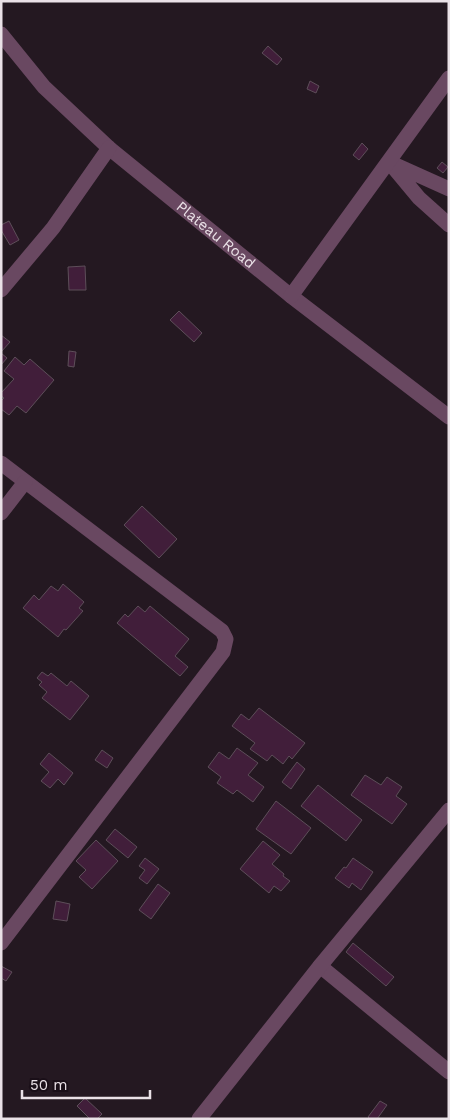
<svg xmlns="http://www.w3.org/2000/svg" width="450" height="1120" font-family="'Work Sans',sans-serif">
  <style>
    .building { fill: #411e3a; stroke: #5d4e59 }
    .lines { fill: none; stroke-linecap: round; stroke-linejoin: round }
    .minor { stroke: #694861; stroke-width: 15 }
    .labels { text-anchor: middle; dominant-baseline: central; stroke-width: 5; stroke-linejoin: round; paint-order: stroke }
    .street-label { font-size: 15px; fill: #eae1e7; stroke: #1a0f18 }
  </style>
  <rect width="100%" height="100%" fill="#241821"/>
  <path class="building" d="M268 46 282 59 277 65 262 53Z
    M310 81 319 86 316 93 307 89Z
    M362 143 368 149 359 160 353 155Z
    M442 162 448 167 443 173 437 168Z
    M9 221 19 240 10 245 1 230V225Z
    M85 266 86 290H69L68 267Z
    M179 311 202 333 194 342 170 320Z
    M1 335 10 342 1 352Z
    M69 351 76 352 74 367 68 366Z
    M1 353 7 358 1 365Z
    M15 357 24 365 30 359 54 380 26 413 17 406 9 415 1 409V401L4 398 1 396V393L14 379 4 371Z
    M142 506 177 539 159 558 124 525Z
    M63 584 84 602 79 608 83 611 66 630 64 629 58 637 23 608 34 595 39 600 51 586 58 591Z
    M138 606 145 612 150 606 189 639 175 656 188 667 180 676 117 623 125 614 128 617Z
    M42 672 48 676 51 673 67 686 71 681 89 696 70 720 42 698 47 692 39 685 42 682 37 678Z
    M259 708 305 743 292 759 289 756 283 764 272 755 267 761 250 749 255 743 232 726 241 714 249 720Z
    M237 748 258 763 248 775 264 787 253 802 237 790 233 794 217 783 221 777 208 767 219 752 229 759Z
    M102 750 113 758 107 768 95 760Z
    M49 753 73 773 64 785 58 779 50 788 41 781 49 772 40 764Z
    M297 762 305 769 291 789 282 782Z
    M365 775 381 785 387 777 402 787 396 796 407 804 392 824 351 795Z
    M318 785 362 820 346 841 301 806Z
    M276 801 311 828 291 854 256 829Z
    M115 829 137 847 128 858 106 840Z
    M96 840 118 861 92 889 79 877 86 870 76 861Z
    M263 841 280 855 272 864 284 874 283 876 290 881 281 891 274 886 269 893 240 869Z
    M145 858 159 869 147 884 139 878 145 870 139 866Z
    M353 858 373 872 361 890 352 883 349 888 335 878 344 867 346 868Z
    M158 884 170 893 151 919 139 910Z
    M56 901 70 904 67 921 53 919Z
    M353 943 394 977 386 986 346 952Z
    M1 966 12 972 6 981 1 978Z
    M85 1098 102 1114 97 1119H90L77 1106Z
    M380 1101 387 1105 377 1119H370L368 1117Z"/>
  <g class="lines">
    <g class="minor">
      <path id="s1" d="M1 34 44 87 109 148 291 296 449 417"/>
      <path d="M449 189 389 162 419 198 449 225"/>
      <path d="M1 290 53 228 109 148"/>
      <path d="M291 296 449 78"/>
      <path d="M1 463 222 631 226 639 223 652 1 943"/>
      <path d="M1 513 25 482"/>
      <path d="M320 966 449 1072"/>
      <path d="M199 1119 320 966 449 810"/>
    </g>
  </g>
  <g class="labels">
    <g class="street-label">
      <text stroke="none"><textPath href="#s1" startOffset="295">Plateau Road</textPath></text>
    </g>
  </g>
  <rect width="450" height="1120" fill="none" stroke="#eae1e7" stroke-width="5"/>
  <path d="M22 1090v8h128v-8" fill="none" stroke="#eae1e7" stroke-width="2.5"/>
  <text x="30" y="1090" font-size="15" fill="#eae1e7" stroke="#1a0f18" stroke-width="4" paint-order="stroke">50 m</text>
</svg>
